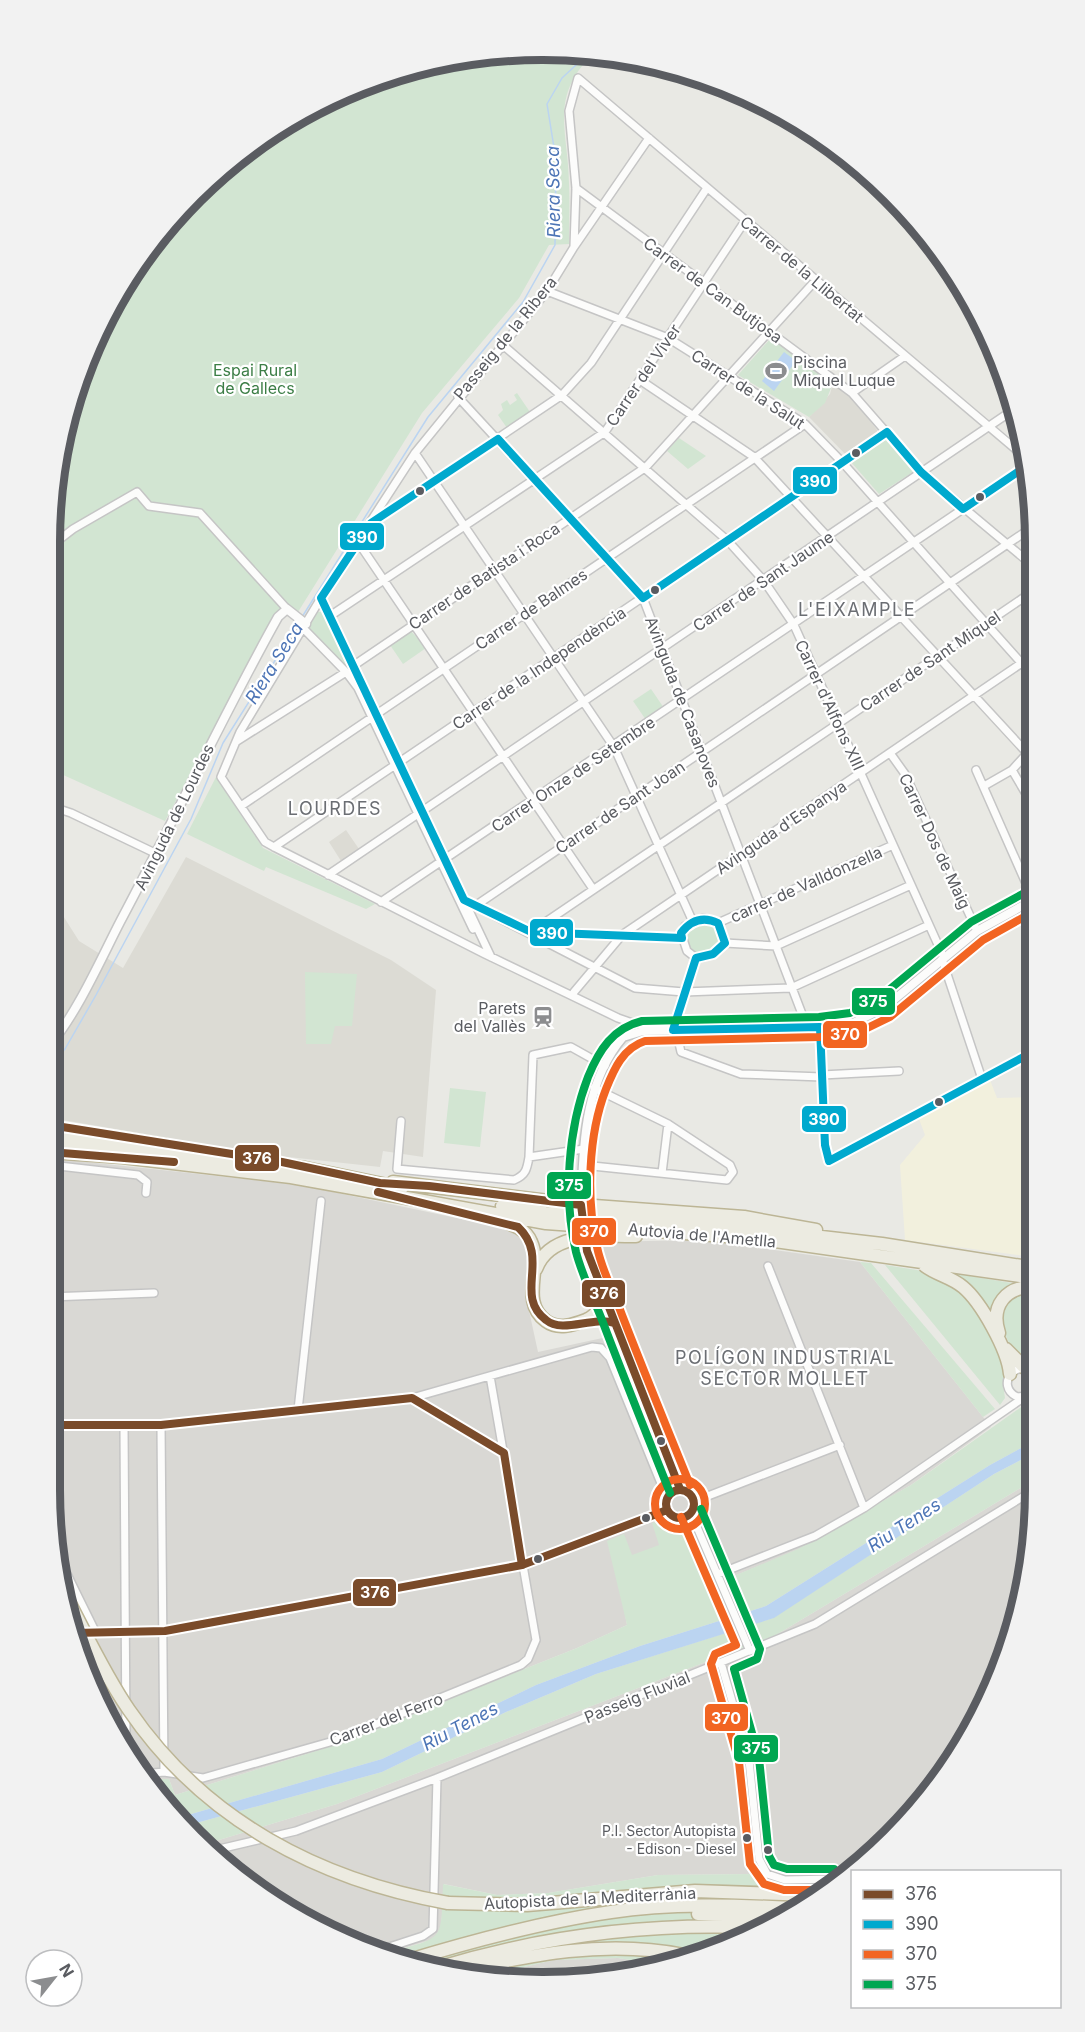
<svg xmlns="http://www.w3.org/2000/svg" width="1085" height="2032" font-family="Inter,sans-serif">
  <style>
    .commercial { fill: #f2f0dd }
    .industrial { fill: #d9d8d4 }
    .education { fill: #dcdbd4 }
    .green { fill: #d2e5d2 }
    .water { fill: #bbd4f1 }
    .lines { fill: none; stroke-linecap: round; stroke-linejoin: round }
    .stream { stroke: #bbd4f1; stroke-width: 1.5 }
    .minor-casing { stroke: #c5c5c5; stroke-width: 10 }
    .tertiary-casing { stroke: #c5c5c5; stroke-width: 11 }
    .motorway-casing { stroke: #bcb595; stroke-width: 15 }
    .minor { stroke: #fcfcfb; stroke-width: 7 }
    .tertiary { stroke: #fcfcfb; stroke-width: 8 }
    .motorway { stroke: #ecebe1; stroke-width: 12 }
    .tertiary-bridge-casing { stroke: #c5c5c5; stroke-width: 11; stroke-linecap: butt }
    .motorway-bridge-casing { stroke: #bcb595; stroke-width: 15; stroke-linecap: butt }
    .tertiary-bridge { stroke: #fcfcfb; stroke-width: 8 }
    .motorway-bridge { stroke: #ecebe1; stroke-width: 12 }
    .bus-1-casing { stroke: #fff; stroke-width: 12 }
    .bus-2-casing { stroke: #fff; stroke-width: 12 }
    .bus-3-casing { stroke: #fff; stroke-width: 12 }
    .bus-4-casing { stroke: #fff; stroke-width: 12 }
    .bus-1 { stroke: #7a4b2a; stroke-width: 8 }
    .bus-2 { stroke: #00a9ce; stroke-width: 8 }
    .bus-3 { stroke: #f26522; stroke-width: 8 }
    .bus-4 { stroke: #00a651; stroke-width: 8 }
    .bus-dot { fill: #5a5c61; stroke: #fff; stroke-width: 2 }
    .labels { text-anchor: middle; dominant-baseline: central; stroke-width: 4.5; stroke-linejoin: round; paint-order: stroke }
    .bus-label { font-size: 14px; fill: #5a5c61; stroke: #fff; text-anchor: end }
    .street-label { font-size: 16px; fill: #5a5c61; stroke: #fff }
    .poi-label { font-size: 16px; fill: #5a5c61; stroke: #fff; text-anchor: start }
    .park-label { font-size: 16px; fill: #3c7e46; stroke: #fff }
    .water-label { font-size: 18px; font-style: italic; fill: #4d75b6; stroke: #fff }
    .neighbourhood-label { font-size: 18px; letter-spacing: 1.5px; fill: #6b6e73; stroke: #fff }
    .rim { fill: none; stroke: #5a5c61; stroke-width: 8 }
    .line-badge { stroke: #fff; stroke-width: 2 }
    .badge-label { font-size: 16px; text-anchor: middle; font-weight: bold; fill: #fff }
  </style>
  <rect width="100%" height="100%" fill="#e9e9e4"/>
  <path class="commercial" d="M990 1080 997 1098 1033 1097 1034 1257 905 1240 900 1165 925 1135 919 1119Z"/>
  <path class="industrial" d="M50 1158 300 1185 514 1230 524 1239 528 1250V1306L538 1352 621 1334 594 1242 702 1240 860 1262 991 1427 911 1485 798 1550 722 1581 622 1598 627 1625 577 1648 332 1746 175 1795 169 1779H146L76 1648 50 1489Z
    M1034 1480V1521L1019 1617 985 1708 891 1838 829 1883 779 1884 754 1874 658 1875 548 1893 497 1895 444 1884 441 1929 434 1939 387 1953 269 1900 209 1843 337 1804 776 1635Z
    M618 1958 655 1964 607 1978 510 1981 482 1977 554 1960Z"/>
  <path class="education" d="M833 383 853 398 877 430 878 434 847 456 809 417 830 394Z
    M346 830 359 849 341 861 329 842Z
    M186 857 391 960 436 990 423 1157 383 1151 380 1167 261 1154 63 1120 50 1111V895L79 941 123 968Z"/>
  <path class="green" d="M575 51 593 54C549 97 568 129 569 183 570 203 569 224 569 244L549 245 519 298 422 413 298 612 287 604 276 614 165 821 50 769 51 511 66 415 100 324 152 242 218 172 296 115 384 76 478 54Z
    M771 338 833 383 825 403 809 417 738 375Z
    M517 393 530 412 507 428 498 415 503 410 501 404 507 400 510 405 517 400 514 395Z
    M679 438 706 456 688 469 667 451Z
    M887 438 913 472 879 494 851 462Z
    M318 612H323L347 665 341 664 310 629V625Z
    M411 631 426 648 403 664 390 645Z
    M651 689 664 708 646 720 633 701Z
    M216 777 263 848 375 904 366 909 266 867 264 871 187 834Z
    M700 919 718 923 725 943 696 958 682 938 685 926Z
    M305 972 357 974 352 1026H335L331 1044H306Z
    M450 1088 486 1092 480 1147 444 1143Z
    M860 1262 871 1263 995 1409 983 1417Z
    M885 1265 917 1270 949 1281 975 1307 1005 1363 1003 1384 1005 1398 1000 1405Z
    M957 1274 1018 1284 992 1324Z
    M1034 1291V1317L1028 1320 1034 1330V1366C1009 1355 1004 1335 1000 1310L1009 1297Z
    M1034 1398V1441L990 1465 766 1606 640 1646 536 1685 382 1759 181 1817 152 1790 146 1779H169L175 1795 332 1746 577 1648 627 1625 607 1541 624 1534 632 1555 659 1545 652 1523C693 1510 705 1553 716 1582L722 1581 798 1549 911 1485Z
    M1034 1453V1480L776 1635 337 1804 209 1843 189 1825 382 1772 506 1712 596 1674 773 1618 994 1474Z
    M754 1874 779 1884 829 1883 760 1932 655 1964 618 1958 554 1960 482 1977 415 1966 387 1953C444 1936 441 1945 443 1884L497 1895 548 1893 658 1875Z"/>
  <path class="water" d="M784 352 796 361 774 391 762 381Z
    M1034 1441V1453L994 1474 774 1618 596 1674 506 1712 382 1772 189 1825 181 1817 382 1759 536 1685 640 1646 766 1606 990 1465Z"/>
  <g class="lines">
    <path class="stream" d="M302 617 428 417 523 302 555 245 556 160 547 104 562 78 589 53
      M50 1064 65 1049 96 995 191 819 223 743 298 624"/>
    <defs>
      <path id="minor" d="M576 188 852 393 921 472 1032 565
        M574 247 649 138
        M547 291 668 338 805 424 842 462 1032 675
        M503 345 728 541 764 581 794 625 944 958
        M640 380 754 457 1027 753
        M852 393 905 356
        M458 397 643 598 807 1027
        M415 453 614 747 693 922
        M373 522 562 395 591 363 707 188
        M358 542 593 889
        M51 546 73 529 137 492 149 506 200 513 287 609
        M321 598 491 957
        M330 616 605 432 745 221
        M303 628 346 672 358 688 473 929
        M353 666 646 467 815 281
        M237 741 346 672
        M890 753 905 774 977 931
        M976 770 1033 899
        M1012 770 1032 804
        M984 786 1012 770 1032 748
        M50 806 71 813 157 854
        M241 806 805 424
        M274 847 887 432
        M328 875 1013 410
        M464 900 635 988 684 992 791 988 929 925
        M381 902 1028 465
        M478 904 1031 528
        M1024 905 1033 989
        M703 918 718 923 725 943 713 954 696 958 687 951 681 933 685 926Z
        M718 923 893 845
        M531 932 1032 592
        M534 932 682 938
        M725 943 776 946 911 885
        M696 958 673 1030 635 1024 618 1018 485 954 274 847 265 842 221 777 240 732 321 598 415 453 547 291 574 247 576 188 569 111 578 78 1026 458
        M942 959 982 1079
        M574 992 622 935 1032 656
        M820 1027 825 1145 829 1161 1033 1052
        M676 1030 681 1052 741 1074 822 1077
        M822 1075 899 1071
        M401 1121 397 1169 514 1180C526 1175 527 1169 529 1157L584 1149
        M529 1157 533 1055 571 1047 605 1066
        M50 1165 138 1175 147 1182 146 1193
        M583 1165 727 1180 733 1172 730 1165 668 1124 594 1088
        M662 1173 668 1124
        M768 1266 864 1508
        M50 1297 154 1293
        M614 1323 680 1489
        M1034 1375C1017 1356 994 1385 1017 1397L1028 1396 1034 1391
        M412 1398 504 1453
        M298 1410 321 1201
        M50 1425H161L412 1398 592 1347 601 1348 610 1358 667 1498
        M124 1425 126 1742
        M161 1425 164 1772
        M666 1504a14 14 0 1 1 28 0a14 14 0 1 1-28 0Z
        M695 1501 840 1445
        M691 1513 750 1651
        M62 1564 96 1633
        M718 1574 815 1536 864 1508 1023 1398
        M73 1633 165 1631 522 1565 667 1510
        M721 1663 749 1760 759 1859 767 1874 785 1880 834 1879
        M143 1774 164 1772 203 1778 337 1740 521 1665 528 1659 536 1640 490 1376
        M215 1850 296 1831 437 1778 815 1624 1034 1490
        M380 1950 423 1936 433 1929 437 1778"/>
      <path id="tertiary" d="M50 1045C77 1013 100 961 120 922 174 821 222 717 278 617L287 609 306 624
        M581 1205C584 1147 583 1084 623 1037L643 1031 820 1027 853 1023 884 1008 977 931 1033 900
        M587 1251 614 1323"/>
      <path id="motorway" d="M50 1133 92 1134 165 1145
        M50 1143 129 1148 305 1168 402 1188
        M50 1152 122 1157 291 1177 546 1223 753 1238 1034 1278
        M393 1182 581 1205 744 1217 816 1230
        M502 1206 545 1213 727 1226 882 1244 1034 1268
        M502 1221C514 1225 526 1229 531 1242 543 1268 519 1301 546 1321 558 1330 573 1325 586 1320 598 1315 601 1306 604 1295
        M925 1266C937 1275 951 1277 963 1287 981 1302 1008 1350 1010 1374
        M536 1269C550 1231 602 1236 636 1236
        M591 1318 614 1323
        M999 1333C990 1306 1006 1286 1034 1287
        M1006 1349 1026 1369
        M448 1903 527 1905 695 1891 811 1895
        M698 1914 782 1916
        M406 1961C472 1941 542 1922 611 1912 671 1903 733 1905 794 1908
        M434 1969C541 1936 653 1922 765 1928
        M454 1972C531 1955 605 1939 684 1955"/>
    </defs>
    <use href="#minor" class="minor-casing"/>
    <use href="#tertiary" class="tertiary-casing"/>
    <use href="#motorway" class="motorway-casing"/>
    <use href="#minor" class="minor"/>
    <use href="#tertiary" class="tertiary"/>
    <use href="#motorway" class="motorway"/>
    <defs>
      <path id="tertiary-bridge" d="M581 1205 587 1251"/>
      <path id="motorway-bridge" d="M67 1598C87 1636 105 1675 129 1710 204 1820 319 1880 448 1903"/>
    </defs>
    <use href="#tertiary-bridge" class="tertiary-bridge-casing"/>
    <use href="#motorway-bridge" class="motorway-bridge-casing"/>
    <use href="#tertiary-bridge" class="tertiary-bridge"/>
    <use href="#motorway-bridge" class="motorway-bridge"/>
    <defs>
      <path id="bus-1" d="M50 1125 282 1162 380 1183 429 1186 581 1205 587 1251 680 1489
        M50 1152 174 1162
        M378 1192 518 1227C551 1258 513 1295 546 1320 563 1334 592 1316 614 1323
        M50 1425H161L412 1398 504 1453 522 1565
        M666 1504a14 14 0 1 1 28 0a14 14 0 1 1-28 0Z
        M73 1633 165 1631 522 1565 667 1510"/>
      <path id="bus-2" d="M1028 465 963 509 921 472 887 432 643 598 498 439 371 523 321 598 464 900 531 932 682 938 681 933C691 920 703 916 718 923L725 943 713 954 696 958 673 1030 820 1027 825 1145 829 1161 1033 1052"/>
      <path id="bus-3" d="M655 1504a25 25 0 1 1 50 0a25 25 0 1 1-50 0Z
        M690 1485C667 1428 644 1372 622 1315 614 1293 602 1271 597 1247 586 1199 588 1135 606 1089 614 1069 623 1048 645 1041L820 1037 857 1033 890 1017 983 940 1033 912
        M681 1517 736 1645 715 1654 711 1664 739 1762 750 1864 764 1884 784 1890H819"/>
      <path id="bus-4" d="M670 1493C647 1435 624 1378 602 1320 593 1297 582 1275 576 1252 563 1197 568 1129 588 1077 599 1050 613 1028 642 1021L819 1017 850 1013 878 999 971 922 1028 891
        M701 1509 760 1649 757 1659 734 1669 759 1758 769 1856 774 1865 787 1869H834"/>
    </defs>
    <use href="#bus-1" class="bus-1-casing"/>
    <use href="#bus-2" class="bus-2-casing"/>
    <use href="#bus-3" class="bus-3-casing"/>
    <use href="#bus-4" class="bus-4-casing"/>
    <use href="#bus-1" class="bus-1"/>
    <use href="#bus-2" class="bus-2"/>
    <use href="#bus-3" class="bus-3"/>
    <use href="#bus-4" class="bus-4"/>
  </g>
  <defs>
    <symbol id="stadium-bare" viewBox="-9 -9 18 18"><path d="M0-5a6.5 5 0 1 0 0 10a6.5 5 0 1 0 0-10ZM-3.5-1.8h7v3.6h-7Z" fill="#8c8d8f" stroke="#fff" stroke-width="2.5" paint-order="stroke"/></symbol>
    <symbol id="station-bare" viewBox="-9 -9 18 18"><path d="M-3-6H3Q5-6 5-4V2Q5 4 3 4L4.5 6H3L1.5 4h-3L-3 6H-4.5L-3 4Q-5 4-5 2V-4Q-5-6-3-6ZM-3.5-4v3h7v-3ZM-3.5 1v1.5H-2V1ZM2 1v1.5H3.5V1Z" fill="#8c8d8f" stroke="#fff" stroke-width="2.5" paint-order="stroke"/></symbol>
  </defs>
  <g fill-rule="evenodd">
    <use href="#stadium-bare" x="761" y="356" width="30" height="30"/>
    <use href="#station-bare" x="528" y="1002" width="30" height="30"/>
  </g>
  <g class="bus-dot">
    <circle cx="856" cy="453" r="5"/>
    <circle cx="420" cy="491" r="5"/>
    <circle cx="980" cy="497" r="5"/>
    <circle cx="655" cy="590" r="5"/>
    <circle cx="939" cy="1102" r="5"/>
    <circle cx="661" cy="1441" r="5"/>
    <circle cx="646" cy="1518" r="5"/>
    <circle cx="538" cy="1559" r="5"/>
    <circle cx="747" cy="1838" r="5"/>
    <circle cx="768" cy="1850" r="5"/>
  </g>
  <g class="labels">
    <g class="bus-label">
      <text x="736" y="1830">P.I. Sector Autopista<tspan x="736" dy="18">- Edison - Diesel</tspan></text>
    </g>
    <g class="street-label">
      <text transform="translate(802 269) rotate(40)">Carrer de la Llibertat</text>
      <text transform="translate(713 290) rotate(36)">Carrer de Can Butjosa</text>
      <text transform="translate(505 338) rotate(-51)">Passeig de la Ribera</text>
      <text transform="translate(643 375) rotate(-56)">Carrer del Viver</text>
      <text transform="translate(748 389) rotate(33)">Carrer de la Salut</text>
      <text transform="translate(484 576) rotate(-34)">Carrer de Batista i Roca</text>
      <text transform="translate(763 581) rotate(-34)">Carrer de Sant Jaume</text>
      <text transform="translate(531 609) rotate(-34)">Carrer de Balmes</text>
      <text transform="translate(930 661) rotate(-34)">Carrer de Sant Miquel</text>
      <text transform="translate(539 668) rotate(-34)">Carrer de la Independència</text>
      <text transform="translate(683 702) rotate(69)">Avinguda de Casanoves</text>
      <text transform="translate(830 705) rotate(65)">Carrer d'Alfons XIII</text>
      <text transform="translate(573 774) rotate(-34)">Carrer Onze de Setembre</text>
      <text transform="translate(620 807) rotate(-34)">Carrer de Sant Joan</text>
      <text transform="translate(174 817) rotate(-64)">Avinguda de Lourdes</text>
      <text transform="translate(781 827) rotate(-34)">Avinguda d'Espanya</text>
      <text transform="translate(935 841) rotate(65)">Carrer Dos de Maig</text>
      <text transform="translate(806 884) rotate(-24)">carrer de Valldonzella</text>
      <text transform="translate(702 1235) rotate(5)">Autovia de l'Ametlla</text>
      <text transform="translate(637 1697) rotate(-22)">Passeig Fluvial</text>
      <text transform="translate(386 1719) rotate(-21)">Carrer del Ferro</text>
      <text transform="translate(590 1898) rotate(-3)">Autopista de la Mediterrània</text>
    </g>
    <g class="poi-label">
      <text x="793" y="362">Piscina<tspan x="793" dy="18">Miquel Luque</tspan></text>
      <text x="526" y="1008" text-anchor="end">Parets<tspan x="526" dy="18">del Vallès</tspan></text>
    </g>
    <g class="park-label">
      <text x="255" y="370">Espai Rural<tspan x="255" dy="18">de Gallecs</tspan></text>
    </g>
    <g class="water-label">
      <text transform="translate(553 192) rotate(-91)">Riera Seca</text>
      <text transform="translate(274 663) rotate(-58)">Riera Seca</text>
      <text transform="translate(904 1525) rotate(-33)">Riu Tenes</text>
      <text transform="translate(460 1726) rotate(-28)">Riu Tenes</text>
    </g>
    <g class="neighbourhood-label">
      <text x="857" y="609">L'EIXAMPLE</text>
      <text x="335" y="808">LOURDES</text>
      <text x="785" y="1357">POLÍGON INDUSTRIAL<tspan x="785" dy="21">SECTOR MOLLET</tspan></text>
    </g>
  </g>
  <path d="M0 0H1085V2032H0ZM542 60H543A482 482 0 0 1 1025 542V1490A482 482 0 0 1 543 1972H542A482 482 0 0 1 60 1490V542A482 482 0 0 1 542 60Z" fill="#f2f2f2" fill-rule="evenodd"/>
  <path class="rim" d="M542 60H543A482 482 0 0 1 1025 542V1490A482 482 0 0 1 543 1972H542A482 482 0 0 1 60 1490V542A482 482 0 0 1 542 60Z"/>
  <g class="line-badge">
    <rect x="792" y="466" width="46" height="29" rx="6" fill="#00a9ce"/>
    <rect x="339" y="522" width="46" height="29" rx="6" fill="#00a9ce"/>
    <rect x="529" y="918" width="45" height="29" rx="6" fill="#00a9ce"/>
    <rect x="851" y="987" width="45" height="29" rx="6" fill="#00a651"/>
    <rect x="822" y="1020" width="46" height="29" rx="6" fill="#f26522"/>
    <rect x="801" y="1105" width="46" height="28" rx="6" fill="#00a9ce"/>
    <rect x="234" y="1144" width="46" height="28" rx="6" fill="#7a4b2a"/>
    <rect x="546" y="1171" width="46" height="29" rx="6" fill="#00a651"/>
    <rect x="571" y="1217" width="46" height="29" rx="6" fill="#f26522"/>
    <rect x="581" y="1279" width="45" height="29" rx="6" fill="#7a4b2a"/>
    <rect x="352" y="1578" width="45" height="29" rx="6" fill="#7a4b2a"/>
    <rect x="704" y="1703" width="45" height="29" rx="6" fill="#f26522"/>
    <rect x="733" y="1734" width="46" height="29" rx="6" fill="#00a651"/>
  </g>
  <g class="badge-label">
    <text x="815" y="487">390</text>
    <text x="362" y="543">390</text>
    <text x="552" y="939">390</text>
    <text x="873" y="1007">375</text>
    <text x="845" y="1040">370</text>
    <text x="824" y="1125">390</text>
    <text x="257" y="1164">376</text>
    <text x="569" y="1191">375</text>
    <text x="594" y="1237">370</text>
    <text x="604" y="1299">376</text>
    <text x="375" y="1598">376</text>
    <text x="726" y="1724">370</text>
    <text x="756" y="1754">375</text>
  </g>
  <rect x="851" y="1870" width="210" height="138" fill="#ffffff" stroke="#bdbec0" stroke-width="1.5"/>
  <rect x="863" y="1890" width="30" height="9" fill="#7a4b2a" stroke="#bdbec0" stroke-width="1.5"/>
  <text x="905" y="1900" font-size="18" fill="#5a5c61">376</text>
  <rect x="863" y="1920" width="30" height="9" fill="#00a9ce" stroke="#bdbec0" stroke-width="1.5"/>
  <text x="905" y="1930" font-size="18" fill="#5a5c61">390</text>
  <rect x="863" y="1950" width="30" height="9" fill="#f26522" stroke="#bdbec0" stroke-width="1.5"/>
  <text x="905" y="1960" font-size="18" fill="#5a5c61">370</text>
  <rect x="863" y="1980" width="30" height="9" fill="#00a651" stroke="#bdbec0" stroke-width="1.5"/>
  <text x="905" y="1990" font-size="18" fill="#5a5c61">375</text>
  <g transform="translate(54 1978) rotate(59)"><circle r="28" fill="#ffffff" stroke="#bdbec0" stroke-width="1.5"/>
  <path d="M0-4.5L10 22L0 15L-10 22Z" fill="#8c8d8f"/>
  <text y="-9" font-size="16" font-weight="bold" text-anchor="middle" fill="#5a5c61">N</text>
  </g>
</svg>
